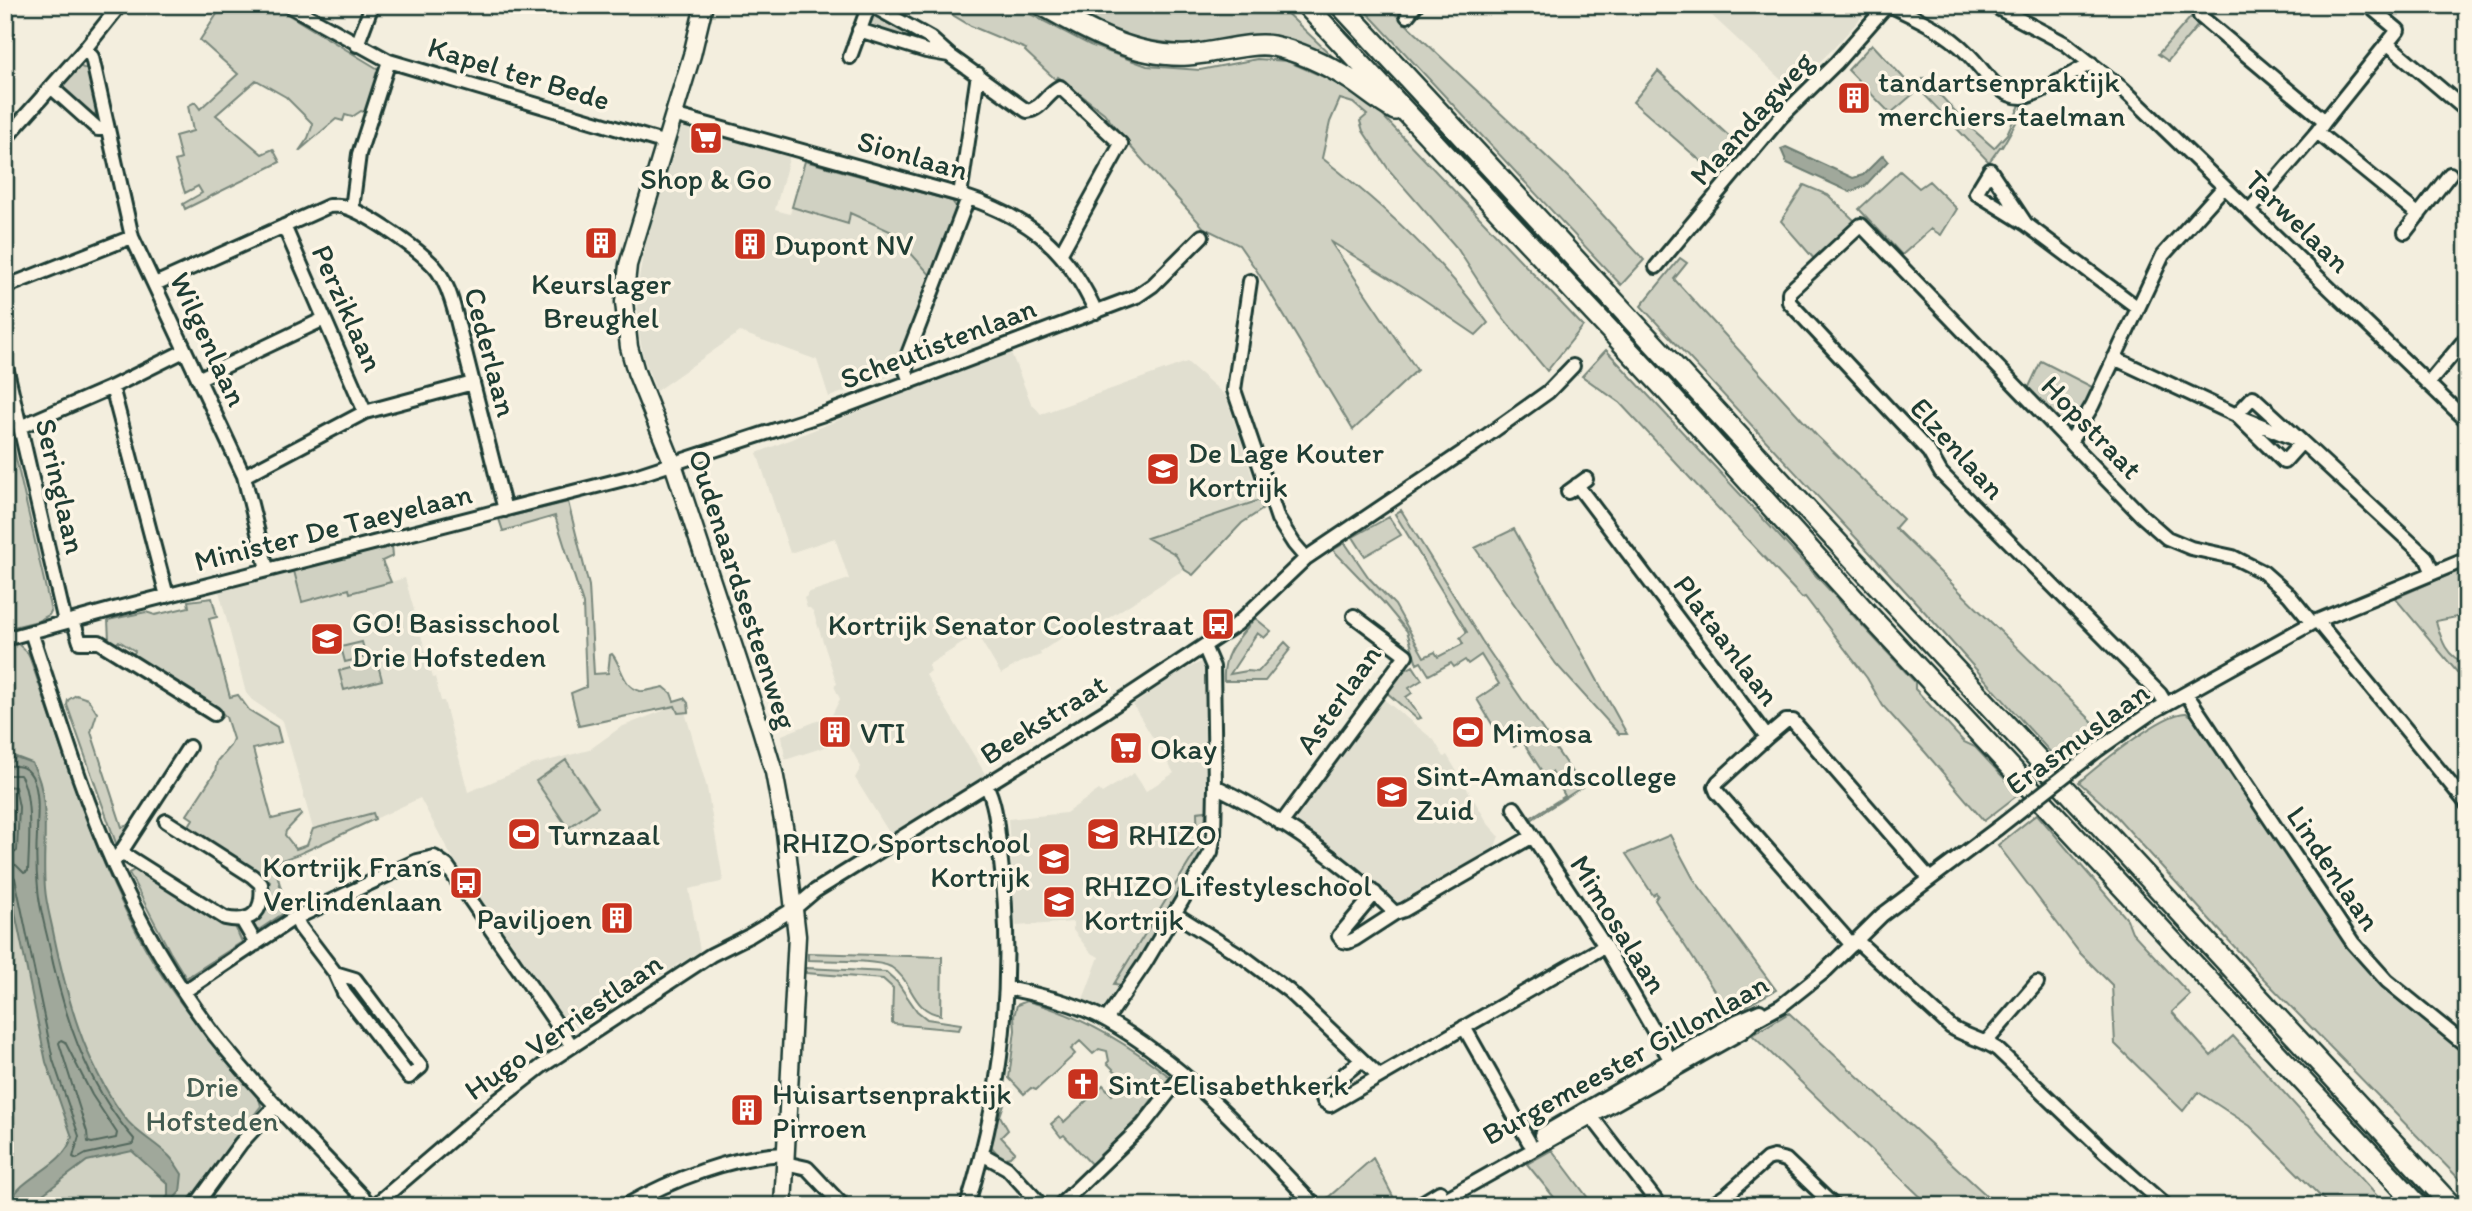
<svg xmlns="http://www.w3.org/2000/svg" width="2472" height="1211" font-family="Itim,sans-serif">
  <style>
    .built { fill: #e1dfd0 }
    .green { fill: #d0d1c2; stroke: #78877b; stroke-width: 2 }
    .water { fill: #a0a89b; stroke: #6c7d72; stroke-width: 2 }
    .lines { fill: none; stroke-linecap: round; stroke-linejoin: round }
    .shore { stroke: #53685d; stroke-width: 2 }
    .minor-casing { stroke: #1f3d34; stroke-width: 18 }
    .major-casing { stroke: #1f3d34; stroke-width: 21 }
    .highway-casing { stroke: #1f3d34; stroke-width: 24 }
    .minor { stroke: #fcf5e5; stroke-width: 12 }
    .major { stroke: #fcf5e5; stroke-width: 16 }
    .highway { stroke: #fcf5e5; stroke-width: 19 }
    .minor-bridge-casing { stroke: #1f3d34; stroke-width: 18; stroke-linecap: butt }
    .minor-bridge { stroke: #fcf5e5; stroke-width: 12 }
    .labels { text-anchor: middle; dominant-baseline: central; stroke-width: 7; stroke-linejoin: round; paint-order: stroke }
    .street-label { font-size: 30px; fill: #1f3d34; stroke: #fcf5e5 }
    .poi-label { font-size: 30px; fill: #1f3d34; stroke: #fcf5e5; text-anchor: start }
    .park-label { font-size: 30px; fill: #425b50; stroke: #fcf5e5 }
  </style>
  <rect width="100%" height="100%" fill="#f3eede"/>
  <filter id="ink" filterUnits="userSpaceOnUse"><feTurbulence type="fractalNoise" baseFrequency=".0143" numOctaves="2"/><feDisplacementMap in="SourceGraphic" scale="14" xChannelSelector="R" yChannelSelector="G"/><feConvolveMatrix kernelMatrix="1 2 1 2 8 2 1 2 1" color-interpolation-filters="sRGB"/></filter>
  <g filter="url(#ink)">
    <path class="built" d="M1715 5H1862L1868 10 1834 48 1791 89 1709 13Z
      M680 125 790 155 775 210 790 214 792 207 847 224 849 213 892 232 932 277 893 375 829 397 817 360 740 332 656 391 643 356 639 333 637 302 639 278 643 254Z
      M1010 350 1031 403 1041 414 1187 362 1226 396 1263 509 1242 523 1193 575 1185 570 1177 574 1076 639 1071 632 1040 652 1041 655 1021 662 1001 674 977 634 928 665 931 671 926 675 987 777 890 834 855 778 861 767 846 740 785 760 782 735 832 715 840 699 834 686 837 684 813 611 810 608H807L804 598 807 596V593L849 579 835 538 790 553 757 453Z
      M294 571 303 602 349 589 351 593 405 578 433 678 435 677 441 701H444L468 792 532 765 589 750 621 727 675 706 678 713 685 712 707 788 723 879 721 882 689 889 700 951 572 1030 449 852 420 798 375 819 373 813 313 829 283 721 252 700 246 693 219 591Z
      M1201 662 1205 666 1206 811 1197 812 1198 848 1114 983 1122 985 1107 1006 1100 1008 1082 1002 1099 957 1090 952 1073 930V922L1016 926 1008 819 1066 813 1099 790 1102 793 1134 773 1146 791 1174 773 1133 705 1182 671Z
      M1382 698 1434 740 1444 757 1447 755 1489 825 1499 836 1495 847 1400 904 1353 867 1294 827 1293 822Z"/>
    <path class="green" d="M223 5H272L380 70V78L368 113 361 111 352 117 345 115 343 121 336 119 299 151 308 138 313 124 286 97 256 80 216 115 262 154 273 149 280 162 185 209 183 204 202 193 198 186 185 193 175 161 181 159 175 136 193 131 188 106 195 102 200 109 238 74 200 40Z
      M936 5H1013L1090 45 1147 66 1200 70 1257 59 1287 61 1338 83 1356 94 1381 114 1583 326 1547 371 1499 313 1457 248 1389 170 1363 131 1360 121 1367 115 1353 103 1340 99 1330 122 1322 158C1384 206 1442 259 1488 323L1476 335 1420 297 1330 241 1417 370 1353 430 1257 271 1239 245 1204 228 1129 145 1104 113 1058 77 1056 80 1025 51 1026 49 971 26Z
      M1074 5H1278L1348 71 1305 48 1192 46 1138 39 1104 27Z
      M1360 5H1386L1569 178 1644 260 1621 285Z
      M873 14 925 42 924 46 867 30Z
      M2191 17 2199 24 2168 61 2158 54Z
      M1872 44 1913 88 1924 78 1970 127 1994 148 2007 134 2020 105 1987 88 1953 49 1956 47 2023 103 2022 112 2002 147H2000L1989 162 1919 89 1891 113 1889 112 1848 70Z
      M79 66 88 70 98 111 92 116 61 91V86Z
      M1658 71 1742 148 1718 176 1633 102Z
      M805 161 952 201 957 208V216L932 277 892 232 850 213 848 224 792 207Z
      M1900 171 1919 188 1929 181 1957 209 1941 235 1931 229 1902 255 1859 209Z
      M1804 185 1828 195 1856 222 1815 260 1781 221Z
      M1680 258 1687 263 1674 279 1817 436 1903 519 1895 528 2101 730 2060 763 1922 609 1641 306Z
      M1606 350 1915 682V689L1964 742 1975 747 2019 794 1984 821 1925 752 1883 706 1867 678 1805 597 1802 598 1620 403 1582 376Z
      M2041 361 2094 388 2082 411 2070 429H2066L2027 391Z
      M5 411 51 611 49 615 38 621 5 629Z
      M1260 500 1263 509 1242 523 1193 575 1185 570 1175 554 1147 538Z
      M568 502 589 586 594 674 608 673 610 655 612 654C622 665 622 687 640 691 646 692 657 688 664 687L671 693 674 701 684 698 688 703 689 712 678 713 675 706 579 726 571 693 586 687 583 604 555 516 503 531 499 519Z
      M1401 510 1482 641 1582 787 1531 820 1530 818 1565 796 1552 772 1545 776 1523 742 1514 747 1507 736 1501 739 1477 699 1499 684 1481 655 1468 664 1465 660 1454 667 1451 663 1429 675 1421 662 1417 664 1407 631 1383 602 1333 550 1345 543 1369 578 1395 605 1424 657 1435 652 1438 657 1463 644 1460 638 1467 632 1395 514Z
      M1389 517 1401 535 1365 556 1353 537Z
      M1514 529 1627 734H1619L1556 664 1475 548Z
      M392 545 393 556 382 561 391 582 350 593 349 589 302 602 294 571Z
      M2467 567V615L2436 621C2441 639 2446 658 2467 663V684L2395 598Z
      M212 598 217 617 209 619 230 697 238 695 249 710 277 727 281 742 253 749 272 819 300 812 302 814 286 831 285 835 296 849 307 845 313 829 373 813 375 819 299 854 274 863 287 911 257 931 252 920 270 882 187 829 193 819 187 815 215 772 217 761 230 746 233 739 226 717 216 706 133 655 135 651 119 641 116 644 109 640 108 620 146 612 155 615 189 607 188 601Z
      M1255 618 1271 631 1264 638 1257 633 1230 674 1247 671 1258 672 1285 642 1291 648 1265 681H1224C1222 653 1238 639 1255 618Z
      M362 642 366 657 345 662 341 647Z
      M18 644 28 653C70 769 103 893 175 995 201 1031 231 1065 259 1098L261 1106 184 1206H5V646Z
      M377 661 382 680 344 690 339 671Z
      M1413 666 1422 680 1409 688 1412 693 1406 697 1421 718 1417 719 1385 691 1395 676Z
      M76 695 88 699 97 713 91 732 122 827 130 825 117 846 67 705 68 700Z
      M2186 713 2190 715 2192 714 2353 953 2394 996 2467 1053V1187L2260 975 2116 816 2079 782C2099 765 2163 712 2186 713Z
      M566 760 598 807 568 828 536 781Z
      M1206 811 1203 849 1194 871 1172 908 1122 985 1114 984 1198 848 1197 812Z
      M2037 814 2127 919 2132 932 2190 995 2172 1012 2211 1056 2233 1036 2386 1206H2330L2250 1126 2198 1092 2183 1111 2115 1044 2112 985 2079 952 1998 845Z
      M1670 835 1693 878 1776 990 1730 1015 1655 900 1658 895 1656 893 1653 895 1626 854Z
      M136 869 234 924 242 942 186 978 170 952 129 873Z
      M808 953 942 957 941 1015C910 1010 914 981 891 967 876 959 827 961 808 960Z
      M806 968 886 972 897 982 917 1011 927 1019 961 1024 959 1030 894 1024 892 1022 893 988 883 979 806 973Z
      M353 985 405 1055 401 1057 349 990V987Z
      M1027 1001C1080 1015 1127 1043 1170 1077L1136 1120 1092 1165 1064 1135 1061 1137 1051 1124 1059 1117 1064 1122 1103 1085 1112 1095 1126 1082 1107 1063 1109 1061 1107 1051 1099 1049 1093 1054 1080 1041 1071 1049 1075 1054 1036 1090 1031 1088 1024 1094 1009 1078 1015 1030 1014 1016 1017 1005Z
      M1789 1013 1998 1206H1930L1752 1035Z
      M1000 1100 1004 1104 1000 1116 1008 1130 1001 1137 1015 1152 1010 1157 1002 1159 989 1144Z
      M1552 1150 1594 1206H1561L1527 1164Z
      M1373 1158 1398 1206H1326L1323 1202Z"/>
    <path class="water" d="M1786 147 1853 178 1863 175 1883 155 1888 161 1865 186 1850 192 1787 163 1781 149Z
      M16 757 32 763C53 802 41 846 45 888 46 904 51 920 54 936 67 998 84 1061 122 1114 135 1133 154 1141 169 1156 174 1161 178 1168 182 1174L180 1192 167 1206H158L168 1196V1184L132 1151 87 1161 27 1206H11L10 1202C22 1175 63 1168 72 1137L46 1062 5 864V760Z"/>
    <g class="lines">
      <path class="shore" d="M5 766C19 765 29 766 34 781 40 798 37 817 37 834 36 852 36 870 38 888 39 905 44 923 48 940 63 1013 85 1083 134 1139L133 1144 86 1154 77 1159 73 1157 79 1136 53 1060 15 878 11 873 5 872
        M5 775H20C33 794 29 847 28 871L24 873 16 865 5 863
        M5 786 15 787 19 807 17 851 14 853H5
        M61 1040 65 1042 92 1095 117 1133 116 1138 92 1143 88 1142 87 1132 59 1043Z"/>
      <defs>
        <path id="minor" d="M288 5 389 61 666 143
          M871 5 930 38 949 55 1027 111C1042 109 1047 93 1060 87L1121 144 1061 253
          M1889 5C1917 18 1946 31 1968 54 1984 69 1997 97 2022 97 2036 97 2077 70 2091 63
          M1992 5 2066 44 2123 89 2467 421
          M1407 16 1416 5
          M2200 16 2325 121 2398 30 2368 5
          M859 30 926 51 949 55
          M2388 44 2467 111
          M357 45 372 5
          M85 49 92 57 132 237 244 476 267 569
          M850 57 869 5
          M51 87 98 129H108
          M673 115 960 195C1028 217 1066 246 1096 312
          M2325 121 2317 132 2419 215
          M5 139 85 49 120 5
          M960 195 978 74
          M352 209 359 154 389 61
          M2249 211 2317 132
          M2026 224 1976 193 1990 170 2026 224 2138 308
          M284 226 365 412
          M2405 232 2450 174
          M1656 267 1781 117 1836 63 1887 5
          M1250 281 1234 390 1278 519 1294 544 1306 558
          M155 284 329 206C334 206 340 205 345 207 367 213 425 253 438 271 447 284 451 297 455 312L505 510
          M5 287 132 237
          M2114 358 2236 415 2302 442 2426 557 2433 573
          M5 362 65 622
          M198 379 324 319
          M910 382 906 371 907 357 968 198
          M2428 384 2467 337
          M112 387 167 596
          M2253 397 2302 442 2284 462 2236 415Z
          M20 427 112 387 184 351
          M2070 442 2092 406 2163 255 2224 187
          M244 476 365 412 473 383
          M1577 485 1767 737 1786 721H1793L1929 878
          M1568 492 1586 479
          M73 620 80 642H99L214 714
          M2317 621 2467 804
          M31 632C57 709 80 789 113 863 139 922 174 981 213 1033 261 1094 318 1149 371 1206
          M5 639 114 609 632 477 827 413 1137 296 1153 285 1202 236
          M2187 695 2353 943 2387 981 2467 1046
          M2166 704 2160 694 1941 473 1929 452 1789 302V292L1861 225 2070 442 2142 516 2167 538 2191 548 2233 557 2263 572 2289 595 2312 623
          M1767 737 1718 782 1715 787 1717 792 1852 945
          M2100 748 2152 712 2312 623 2467 559
          M1215 786C1280 818 1344 862 1395 913
          M1514 808 1605 946 1674 1066
          M1281 824 1406 655 1354 616
          M121 852 189 747
          M113 863 121 852 225 918C253 924 264 911 261 884L252 876 166 821
          M1375 893 1339 936 1343 941 1348 942 1355 939 1395 913 1404 910 1533 836
          M1175 914 1245 958 1289 991 1379 1076
          M296 918 300 927 335 973 344 993 409 1077 421 1067 355 979 335 973
          M242 920 256 944
          M1856 940 1951 1027C1966 1037 1983 1039 1997 1049L2104 1151 2166 1206
          M1006 988C1040 995 1077 1003 1108 1021 1189 1067 1251 1139 1315 1206
          M185 991 291 920 417 861 434 857 447 866 572 1046
          M1106 1020 1145 963 1211 852 1214 834 1215 786 1213 667 1204 646
          M1464 1027 1529 1142
          M1986 1042 2037 983
          M1362 1060 1321 1093 1324 1101 1330 1105 1605 946
          M1588 1112 1660 1206
          M1541 1135 1737 1021 1760 1011
          M982 1154 1007 1168 1042 1206
          M785 1163 807 1168 843 1206
          M195 1206 241 1143 276 1105
          M374 1206 487 1109 542 1066 711 955 749 936 795 908 815 891 1104 712 1237 624 1306 558 1475 444 1548 392 1573 366
          M625 1206C671 1180 732 1156 785 1154
          M967 1206C1003 1092 1015 972 1000 853 997 831 997 805 986 785
          M1059 1206 1143 1125 1183 1074
          M1417 1206 1440 1192
          M1433 1206 1742 1032 1757 1019 1781 1006 1825 971 1882 915 1998 828
          M1711 1206 1728 1194 1767 1159 1774 1157 1786 1160 1834 1206"/>
        <path id="major" d="M704 5 692 55 628 265 624 302 629 347 636 372 673 464 760 726 774 772 785 832 797 936 783 1206"/>
        <path id="highway" d="M1042 5C1086 30 1136 58 1188 55 1210 54 1253 41 1273 46 1301 52 1326 64 1351 80 1366 90 1379 102 1395 110
          M1306 5 1662 386 1867 613 2419 1206
          M1340 5 2452 1206"/>
      </defs>
      <use href="#minor" class="minor-casing"/>
      <use href="#major" class="major-casing"/>
      <use href="#highway" class="highway-casing"/>
      <use href="#minor" class="minor"/>
      <use href="#major" class="major"/>
      <use href="#highway" class="highway"/>
      <defs>
        <path id="minor-bridge" d="M1998 828 2100 748"/>
      </defs>
      <use href="#minor-bridge" class="minor-bridge-casing"/>
      <use href="#minor-bridge" class="minor-bridge"/>
    </g>
  </g>
  <defs>
    <symbol id="building-square" viewBox="-11 -11 22 22"><rect x="-9" y="-9" width="18" height="18" rx="4" fill="#c8321e" stroke="#fcf5e5"/><path d="M-4-6H4V6H1V3H-1V6H-4ZM-2.5-4.3h1.7v1.8h-1.7ZM.8-4.3h1.7v1.8H.8ZM-2.5-1h1.7V.8h-1.7ZM.8-1h1.7V.8H.8Z" fill="#fff"/></symbol>
    <symbol id="supermarket-square" viewBox="-11 -11 22 22"><rect x="-9" y="-9" width="18" height="18" rx="4" fill="#c8321e" stroke="#fcf5e5"/><path d="M-6-5.5h2.5l.6 2H6L4.5 2H-2.5L-4.4-4H-6ZM-1.5 3.2a1.3 1.3 0 1 0 .1 0ZM3 3.2a1.3 1.3 0 1 0 .1 0Z" fill="#fff"/></symbol>
    <symbol id="school-square" viewBox="-11 -11 22 22"><rect x="-9" y="-9" width="18" height="18" rx="4" fill="#c8321e" stroke="#fcf5e5"/><path d="M0-5L7-2L0 1L-7-2ZM-4 1L0 2.5L4 1V4Q0 6-4 4Z" fill="#fff"/></symbol>
    <symbol id="bus-square" viewBox="-11 -11 22 22"><rect x="-9" y="-9" width="18" height="18" rx="4" fill="#c8321e" stroke="#fcf5e5"/><path d="M-5-6H5V4H4V6H2V4H-2V6H-4V4H-5ZM-3.5-4V0h7V-4ZM-3.5 1.2v1.5H-2V1.2ZM2 1.2v1.5H3.5V1.2Z" fill="#fff"/></symbol>
    <symbol id="stadium-square" viewBox="-11 -11 22 22"><rect x="-9" y="-9" width="18" height="18" rx="4" fill="#c8321e" stroke="#fcf5e5"/><path d="M0-5a6.5 5 0 1 0 0 10a6.5 5 0 1 0 0-10ZM-3.5-1.8h7v3.6h-7Z" fill="#fff"/></symbol>
    <symbol id="church-square" viewBox="-11 -11 22 22"><rect x="-9" y="-9" width="18" height="18" rx="4" fill="#c8321e" stroke="#fcf5e5"/><path d="M-1.2-6h2.4v3.5h3.3v2.4h-3.3V6h-2.4V-.1h-3.3v-2.4h3.3Z" fill="#fff"/></symbol>
  </defs>
  <g fill-rule="evenodd">
    <use href="#building-square" x="1835" y="79" width="38" height="38"/>
    <use href="#supermarket-square" x="687" y="119" width="38" height="38"/>
    <use href="#building-square" x="582" y="224" width="38" height="38"/>
    <use href="#building-square" x="731" y="225" width="38" height="38"/>
    <use href="#school-square" x="1144" y="450" width="38" height="38"/>
    <use href="#bus-square" x="1199" y="605" width="38" height="38"/>
    <use href="#school-square" x="308" y="620" width="38" height="38"/>
    <use href="#building-square" x="816" y="713" width="38" height="38"/>
    <use href="#stadium-square" x="1449" y="713" width="38" height="38"/>
    <use href="#supermarket-square" x="1107" y="729" width="38" height="38"/>
    <use href="#school-square" x="1373" y="773" width="38" height="38"/>
    <use href="#stadium-square" x="505" y="815" width="38" height="38"/>
    <use href="#school-square" x="1084" y="815" width="38" height="38"/>
    <use href="#school-square" x="1035" y="840" width="38" height="38"/>
    <use href="#bus-square" x="447" y="864" width="38" height="38"/>
    <use href="#school-square" x="1040" y="883" width="38" height="38"/>
    <use href="#building-square" x="598" y="899" width="38" height="38"/>
    <use href="#church-square" x="1064" y="1065" width="38" height="38"/>
    <use href="#building-square" x="728" y="1091" width="38" height="38"/>
  </g>
  <g class="labels">
    <g class="street-label">
      <text transform="translate(519 73) rotate(17)">Kapel ter Bede</text>
      <text transform="translate(1751 118) rotate(-48)">Maandagweg</text>
      <text transform="translate(913 155) rotate(16)">Sionlaan</text>
      <text transform="translate(2298 221) rotate(44)">Tarwelaan</text>
      <text transform="translate(348 308) rotate(66)">Perziklaan</text>
      <text transform="translate(209 339) rotate(65)">Wilgenlaan</text>
      <text transform="translate(938 343) rotate(-21)">Scheutistenlaan</text>
      <text transform="translate(491 352) rotate(75)">Cederlaan</text>
      <text transform="translate(2092 427) rotate(46)">Hopstraat</text>
      <text transform="translate(1958 448) rotate(48)">Elzenlaan</text>
      <text transform="translate(61 486) rotate(77)">Seringlaan</text>
      <text transform="translate(333 527) rotate(-14)">Minister De Taeyelaan</text>
      <text transform="translate(743 589) rotate(72)">Oudenaardsesteenweg</text>
      <text transform="translate(1727 640) rotate(53)">Plataanlaan</text>
      <text transform="translate(1338 699) rotate(-55)">Asterlaan</text>
      <text transform="translate(1043 719) rotate(-32)">Beekstraat</text>
      <text transform="translate(2077 738) rotate(-36)">Erasmuslaan</text>
      <text transform="translate(2334 868) rotate(56)">Lindenlaan</text>
      <text transform="translate(1619 924) rotate(58)">Mimosalaan</text>
      <text transform="translate(563 1026) rotate(-35)">Hugo Verriestlaan</text>
      <text transform="translate(1625 1059) rotate(-29)">Burgemeester Gillonlaan</text>
    </g>
    <g class="poi-label">
      <text x="1878" y="81">tandartsenpraktijk<tspan x="1878" dy="34">merchiers-taelman</tspan></text>
      <text x="706" y="178" text-anchor="middle">Shop &amp; Go</text>
      <text x="774" y="244">Dupont NV</text>
      <text x="601" y="283" text-anchor="middle">Keurslager<tspan x="601" dy="34">Breughel</tspan></text>
      <text x="1188" y="452">De Lage Kouter<tspan x="1188" dy="34">Kortrijk</tspan></text>
      <text x="352" y="622">GO! Basisschool<tspan x="352" dy="34">Drie Hofsteden</tspan></text>
      <text x="1194" y="624" text-anchor="end">Kortrijk Senator Coolestraat</text>
      <text x="860" y="732">VTI</text>
      <text x="1492" y="732">Mimosa</text>
      <text x="1150" y="748">Okay</text>
      <text x="1416" y="775">Sint-Amandscollege<tspan x="1416" dy="34">Zuid</tspan></text>
      <text x="548" y="834">Turnzaal</text>
      <text x="1128" y="834">RHIZO</text>
      <text x="1030" y="842" text-anchor="end">RHIZO Sportschool<tspan x="1030" dy="34">Kortrijk</tspan></text>
      <text x="442" y="866" text-anchor="end">Kortrijk Frans<tspan x="442" dy="34">Verlindenlaan</tspan></text>
      <text x="1084" y="885">RHIZO Lifestyleschool<tspan x="1084" dy="34">Kortrijk</tspan></text>
      <text x="592" y="918" text-anchor="end">Paviljoen</text>
      <text x="1108" y="1084">Sint-Elisabethkerk</text>
      <text x="772" y="1093">Huisartsenpraktijk<tspan x="772" dy="34">Pirroen</tspan></text>
    </g>
    <g class="park-label">
      <text x="212" y="1086">Drie<tspan x="212" dy="34">Hofsteden</tspan></text>
    </g>
  </g>
  <rect width="2472" height="1211" fill="none" stroke="#fcf5e5" stroke-width="28"/>
  <rect x="14" y="14" width="2444" height="1183" fill="none" stroke="#1f3d34" stroke-width="2.5" filter="url(#ink)"/>
</svg>
